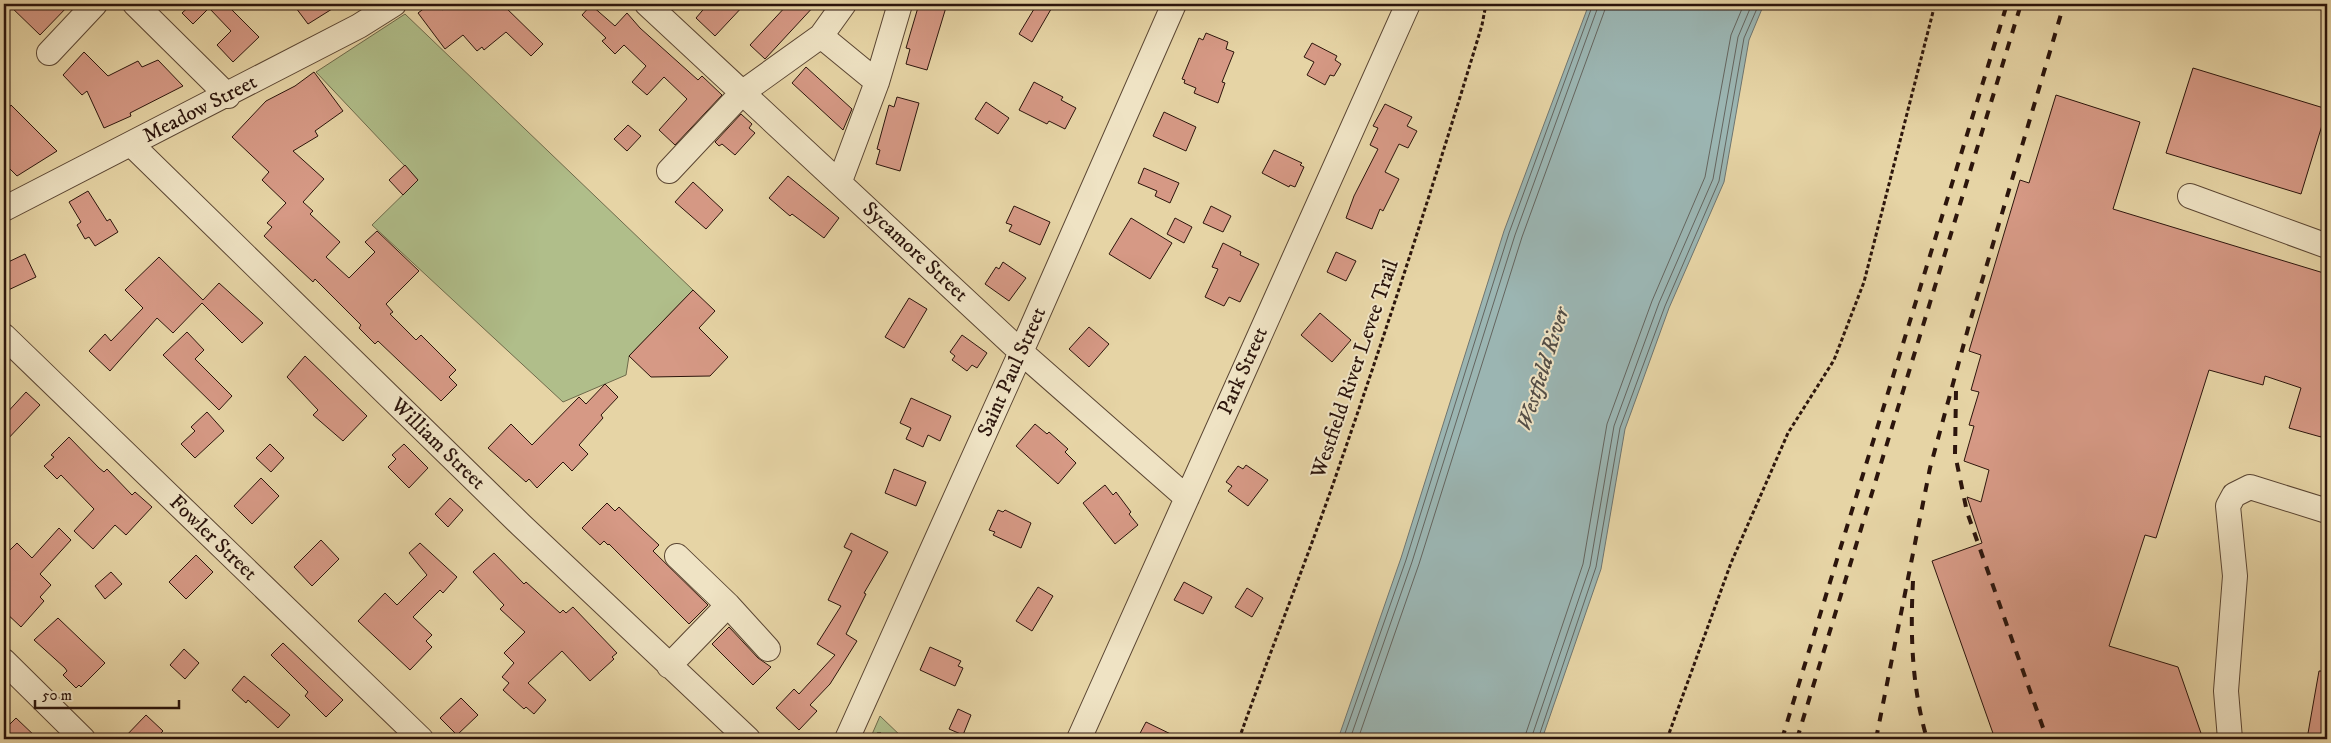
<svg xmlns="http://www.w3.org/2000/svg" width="2331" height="743" font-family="'IM FELL DW Pica',serif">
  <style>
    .green { fill: #b0be8a; stroke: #6e6a4b }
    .water { fill: #9bb5b2; stroke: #6f7570 }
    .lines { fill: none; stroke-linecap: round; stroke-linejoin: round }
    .shore { stroke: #64655f; stroke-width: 1 }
    .building { fill: #d69985; stroke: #2c150c }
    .minor-casing { stroke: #5a4532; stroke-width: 26 }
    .path { stroke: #2c150c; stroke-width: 3; stroke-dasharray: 4 2.5; stroke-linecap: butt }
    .minor { stroke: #efe3c4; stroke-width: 24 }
    .rail { stroke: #2c150c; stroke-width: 4; stroke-dasharray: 9 9; stroke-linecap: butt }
    .labels { text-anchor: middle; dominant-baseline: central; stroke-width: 4; stroke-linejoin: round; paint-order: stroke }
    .street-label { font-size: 21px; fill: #2c150c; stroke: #efe3c4 }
    .water-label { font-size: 22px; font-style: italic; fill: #534d46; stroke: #efe3c4 }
  </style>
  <rect width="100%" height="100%" fill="#e6d4a5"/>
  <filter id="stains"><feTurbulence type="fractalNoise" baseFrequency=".004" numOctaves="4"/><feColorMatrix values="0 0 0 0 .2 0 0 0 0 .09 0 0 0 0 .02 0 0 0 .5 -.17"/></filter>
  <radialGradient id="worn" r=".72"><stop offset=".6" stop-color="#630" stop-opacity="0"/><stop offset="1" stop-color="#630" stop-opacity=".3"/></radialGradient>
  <path class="green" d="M405 14 693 290 629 356 626 375 563 402 372 225 418 180 316 72Z
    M880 716 904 739H870Z"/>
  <path class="water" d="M1589 4H1764L1749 40 1724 182 1669 308 1625 429 1601 569 1542 739H1338L1401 558 1504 231Z"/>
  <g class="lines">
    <path class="shore" d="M1343 739 1406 560 1509 233 1593 4
      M1350 739 1412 562 1515 235 1599 4
      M1358 739 1419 564 1522 237 1607 4
      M1524 739 1583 564 1607 424 1652 301 1705 177 1731 35 1744 4
      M1531 739 1590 566 1614 426 1659 303 1713 179 1738 37 1752 4
      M1538 739 1596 567 1620 428 1665 306 1719 181 1744 38 1759 4"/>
  </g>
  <path class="building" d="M8 4H70L40 35Z
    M192 4H226L259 37 233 62 217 45 231 31 209 8 193 24 182 13Z
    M293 4H340L308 24Z
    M430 4H437L442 10 450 4H502L543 44 531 56 506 32 484 50 482 47 477 51 463 35 445 49 418 13Z
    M708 4H745L715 36 696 18Z
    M788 4H816L765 59 750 45Z
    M919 4H947L927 70 906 64 910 49 906 48Z
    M1037 4H1054L1032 42 1019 34Z
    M591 5 615 26 627 13 640 28 698 80 702 76 722 95 675 145 659 130 687 99 664 77 647 95 632 82 646 66 624 45 615 54 602 41 606 38 582 15Z
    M1206 33 1228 42 1226 49 1234 52 1222 82 1225 83 1218 103 1194 93 1196 88 1184 83 1185 80 1182 79 1199 38 1203 40Z
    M1312 43 1337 56 1335 60 1341 64 1334 76 1330 75 1325 85 1307 75 1314 62 1304 57Z
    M84 52 108 76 138 61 142 67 158 60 183 86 130 113 131 116 104 128 87 91 82 95 63 75Z
    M806 67 852 109 843 130 792 83Z
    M2193 68 2327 109 2301 194 2166 153Z
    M314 72 343 111 315 131 318 136 293 151 324 179 303 202 313 211 310 214 340 242 326 257 349 278 375 252 365 242 377 231 419 271 386 304 393 312 390 314 416 340 421 335 456 370 449 377 457 385 441 401 378 341 375 344 359 328 361 325 315 279 313 282 264 236 272 227 267 223 286 203 262 180 269 172 232 137 266 101 295 86Z
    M1034 82 1063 97 1061 100 1076 108 1065 129 1049 121 1047 124 1019 110Z
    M2056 95 2140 122 2113 209 2327 274V417L2321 437 2289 428 2301 388 2265 376 2263 385 2209 370 2156 538 2145 535 2109 646 2178 667 2203 739H1995L1932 561 1982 543 1967 497 1981 502 1989 470 1964 461 1974 426 1969 425 1979 392 1971 390 1981 355 1969 351 2020 180 2029 183Z
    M897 97 919 103 900 171 876 164 880 150 877 149 889 105 894 107Z
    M986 102 1009 118 998 134 975 119Z
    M1385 104 1412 117 1407 126 1417 131 1408 148 1399 144 1385 172 1399 179 1383 211 1380 209 1372 229 1346 218 1354 196 1378 149 1370 145 1378 128 1373 126Z
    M11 105 57 151 17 176 4 163V114Z
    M1164 112 1196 127 1186 151 1153 136Z
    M741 114 752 124 749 128 755 133 735 155 722 144 719 146 715 142Z
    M628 125 641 136 627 151 614 139Z
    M1274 150 1302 163 1300 165 1304 167 1295 187 1290 185 1289 187 1262 173Z
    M405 165 418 180 403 195 389 180Z
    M1144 168 1179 183 1170 203 1155 196 1157 191 1138 183Z
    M788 176 839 218 824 238 792 214 790 216 769 198Z
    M693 182 723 210 706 229 675 202Z
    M88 191 107 221 110 219 118 232 95 246 89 237 85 239 77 225 81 222 69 202Z
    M1014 206 1050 222 1040 245 1009 231 1012 225 1006 223Z
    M1211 206 1231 216 1223 232 1203 223Z
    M1131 218 1172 243 1150 279 1109 254Z
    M1175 218 1192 227 1184 243 1167 234Z
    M1223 243 1241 252 1240 255 1259 264 1240 302 1229 297 1224 306 1205 297 1218 269 1212 267Z
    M1336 252 1356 261 1346 281 1327 272Z
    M25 254 36 277 4 292V264Z
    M159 257 203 300 219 283 263 323 242 343 202 303 173 333 157 318 110 371 89 351 105 334 111 341 143 308 125 290Z
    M1003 262 1026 278 1009 301 985 284 996 267 999 269Z
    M693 290 715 311 699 328 728 357 710 376 651 377 629 356Z
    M909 298 927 309 904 348 885 337Z
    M1320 313 1351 340 1332 362 1301 335Z
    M1089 327 1109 344 1089 367 1069 349Z
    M187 332 204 350 195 359 232 396 219 410 163 355Z
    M962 335 987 353 977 368 972 365 967 371 952 360 955 356 950 352Z
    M305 356 367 416 343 441 313 415 318 410 287 377Z
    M605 384 618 397 601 415 603 418 579 445 588 454 572 471 563 462 537 488 529 479 526 482 488 448 511 424 532 445 579 397 586 404Z
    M26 392 40 405 4 443V416Z
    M911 398 951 416 940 441 928 435 923 447 906 439 911 428 900 423Z
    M207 412 224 431 195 458 181 444 195 431 191 427Z
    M1035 424 1047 434 1049 432 1068 449 1065 452 1076 463 1058 484 1016 446Z
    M69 437 99 468 104 472 107 469 132 495 135 492 152 507 126 535 115 525 93 549 74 531 94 509 61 475 57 479 44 466 54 457 51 455Z
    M270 444 284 458 271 472 256 458Z
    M404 444 428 468 409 488 388 467 396 459 392 455Z
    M1246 465 1268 480 1248 506 1228 491 1232 486 1226 482 1238 466 1243 469Z
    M894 469 926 482 916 506 885 493Z
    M261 478 279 496 252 524 234 506Z
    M1105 485 1113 495 1116 492 1131 512 1129 514 1138 525 1115 544 1083 503Z
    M450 498 463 510 448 527 435 514Z
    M607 503 615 511 619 507 644 531 659 545 653 551 708 605 689 624 609 544 608 545 604 541 600 545 582 528Z
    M998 510 1003 512 1005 510 1031 523 1021 548 993 535 995 532 989 530Z
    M59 528 71 540 40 574 51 585 40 597 44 601 21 627 4 611V556L17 543 32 558Z
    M851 533 888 552 864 593 866 594 846 634 857 641 830 684 810 705 817 711 799 730 776 708 794 689 799 694 835 655 817 644 841 606 828 600 852 551 844 547Z
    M321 540 339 559 312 586 294 567Z
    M420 543 457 577 443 593 440 590 413 617 432 635 426 641 432 647 410 670 358 621 385 593 397 605 427 575 409 553Z
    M494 553 524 584 526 582 560 613 563 610 566 613 573 607 617 653 612 657 614 659 590 681 562 651 528 683 546 700 534 714 526 707 524 709 503 690 509 683 502 677 514 663 504 653 525 632 500 609 504 605 473 572Z
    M196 555 213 572 186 599 169 582Z
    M111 572 122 584 105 599 95 586Z
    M1184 582 1212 597 1203 614 1174 600Z
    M1038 587 1053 596 1032 631 1016 621Z
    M1247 588 1263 598 1252 617 1235 607Z
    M58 618 105 663 81 687 79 685 76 688 63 675 67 671 65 668 34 640Z
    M729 627 758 658 771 667 753 685 712 644Z
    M283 643 343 700 326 717 305 696 308 692 271 655Z
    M930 647 961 661 958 666 963 668 955 686 920 670Z
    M184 649 199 663 185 679 170 665Z
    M2319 671H2327V739H2307Z
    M244 676 290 715 278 728 248 700 246 703 232 690Z
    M461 698 478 715 457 735 440 718Z
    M958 709 971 715 963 735 949 729Z
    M146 715 163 731 155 739H123Z
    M16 718 38 739H4V730Z
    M1146 722 1181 739H1137Z"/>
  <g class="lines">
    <defs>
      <path id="minor" d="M135 4 228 96
        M647 4 1021 352 1187 498
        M821 36 877 82
        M49 53 95 4
        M132 145 521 525 748 739
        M669 171 743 92 821 36 844 4
        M840 181 877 82 900 4
        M2190 196 2327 246
        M4 209 359 26 394 4
        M4 336 421 739
        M677 556 728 605
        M4 661 83 739
        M669 666 728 605 768 649
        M847 739 1021 352 1174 4
        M1079 739 1408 4
        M2230 739 2226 691 2235 576 2228 506 2234 495 2250 487 2327 511"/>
    </defs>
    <use href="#minor" class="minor-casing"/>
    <path class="path" d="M877 734H883L891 739
      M1239 739C1272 646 1309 555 1341 461 1391 317 1438 171 1482 25L1486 4
      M1667 739 1731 563 1788 433 1834 360 1864 282 1935 4"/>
    <use href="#minor" class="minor"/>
    <path class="rail" d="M1956 391 1955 454 1967 512 2047 739
      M1913 581C1910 635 1912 688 1927 739
      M1782 739 2007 4
      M1797 739 2021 4
      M1876 739 1930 468 1969 325 2064 4"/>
  </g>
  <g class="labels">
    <g class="street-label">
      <text transform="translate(200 109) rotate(-27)">Meadow Street</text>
      <text transform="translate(915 252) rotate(43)">Sycamore Street</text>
      <text transform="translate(1355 369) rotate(-71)">Westfield River Levee Trail</text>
      <text transform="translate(1243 371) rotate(-66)">Park Street</text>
      <text transform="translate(1012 372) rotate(-66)">Saint Paul Street</text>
      <text transform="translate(438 444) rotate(44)">William Street</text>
      <text transform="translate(213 538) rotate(44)">Fowler Street</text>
    </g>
    <g class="water-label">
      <text transform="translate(1543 369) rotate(-72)">Westfield River</text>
    </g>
  </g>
  <rect width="2331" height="743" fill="none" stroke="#e6d4a5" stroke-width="20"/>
  <rect x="5" y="5" width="2321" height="733" fill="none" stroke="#2c150c" stroke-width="2.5"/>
  <rect x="10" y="10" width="2311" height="723" fill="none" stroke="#2c150c"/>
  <path d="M35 700v8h144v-8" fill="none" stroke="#2c150c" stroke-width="2.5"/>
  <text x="42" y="700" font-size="15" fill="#2c150c" stroke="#efe3c4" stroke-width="4" paint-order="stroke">50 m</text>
  <rect width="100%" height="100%" filter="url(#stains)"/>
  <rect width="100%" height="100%" fill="url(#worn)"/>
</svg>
